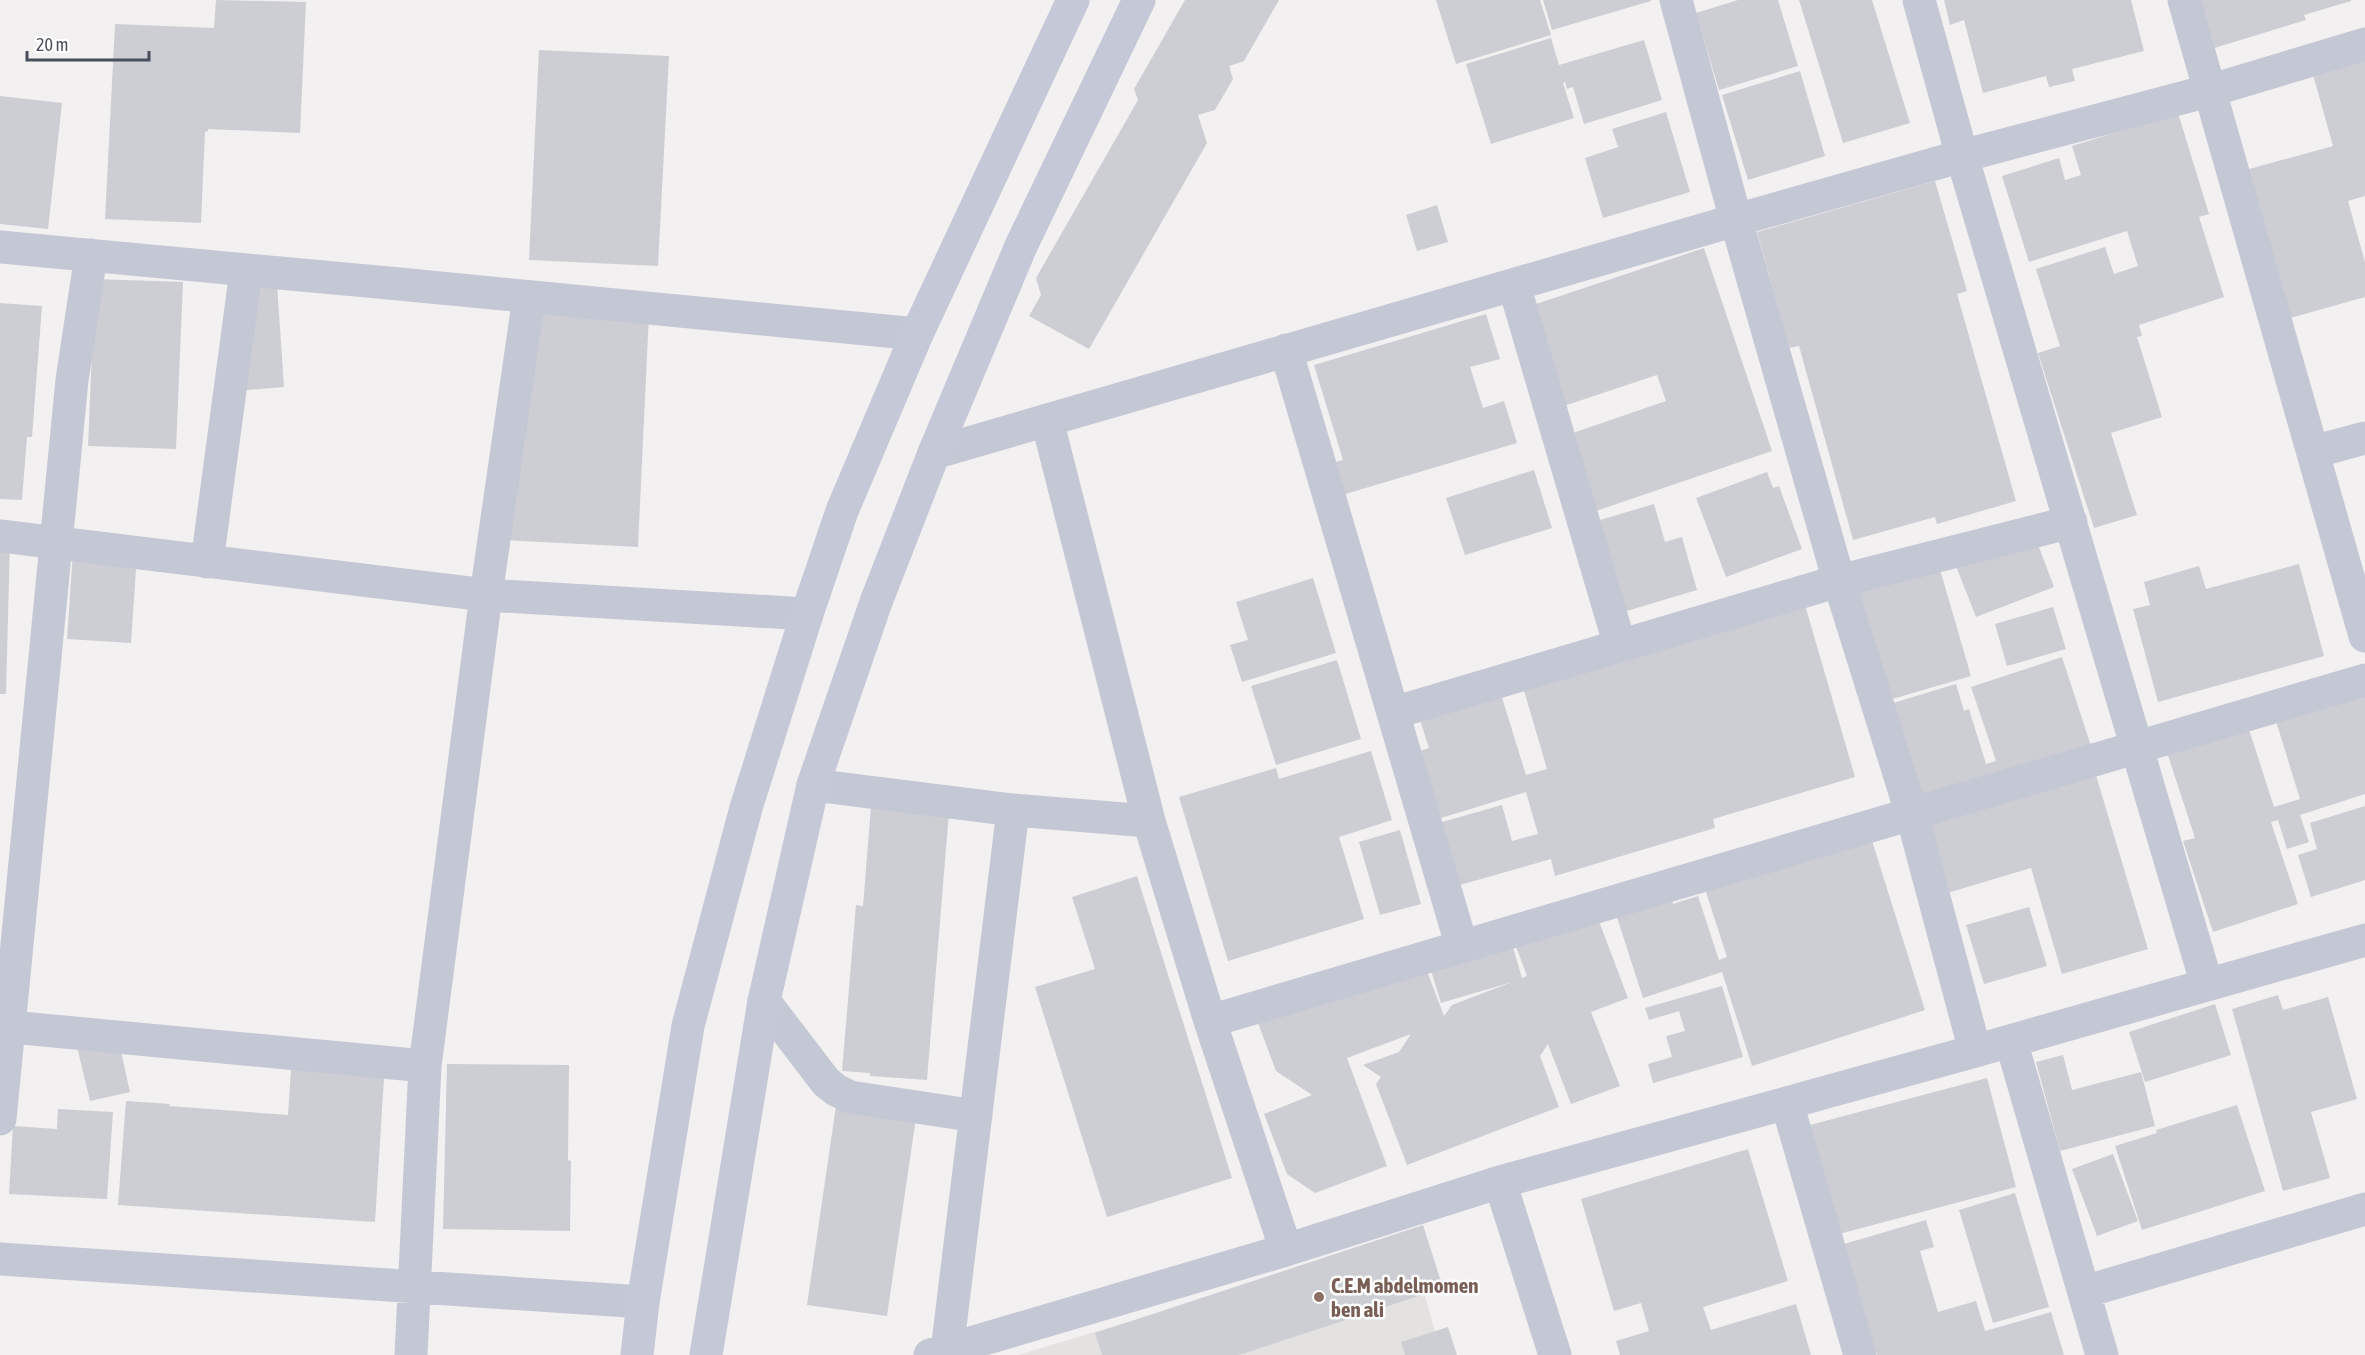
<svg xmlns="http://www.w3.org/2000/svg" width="2365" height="1355" font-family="'Asap Condensed',sans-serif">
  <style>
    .education { fill: #e3e2e1 }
    .building { fill: #cdced4 }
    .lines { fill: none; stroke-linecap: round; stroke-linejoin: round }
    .street { stroke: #c4c8d4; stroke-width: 33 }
    .secondary { stroke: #c4c8d7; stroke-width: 33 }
    .education-dot { fill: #8d6e63; stroke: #fff; stroke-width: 2 }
    .labels { text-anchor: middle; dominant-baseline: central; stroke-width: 5; stroke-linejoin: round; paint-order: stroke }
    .education-label { font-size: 21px; font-weight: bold; fill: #785e54; stroke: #fff; text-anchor: start }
  </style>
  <rect width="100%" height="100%" fill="#f2f0f0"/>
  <path class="education" d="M1408 1238 1442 1355H1018Z"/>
  <path class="building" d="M216 0 306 2 300 133 208 129V131L205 132 201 223 105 219 115 24 214 28Z
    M1185 0H1279L1244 61 1229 66 1233 79 1215 110 1198 115 1207 143 1089 349 1029 316 1041 295 1036 278 1138 100 1134 89Z
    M1436 0H1540L1551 35 1456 64Z
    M1543 0H1651V1L1552 30Z
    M1738 0H1778L1798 66 1719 90 1696 13Z
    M1799 0H1872L1910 123 1843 143Z
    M1944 0H2131L2144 51 2072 69 2075 81 2049 87 2046 76 1983 93 1964 20 1950 25Z
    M2195 0H2351V1L2304 15 2306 20 2211 49Z
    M1551 38 1559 65 1644 40 1662 100 1584 124 1573 87 1567 89 1565 82 1563 83 1574 118 1491 144 1466 64Z
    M539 50 669 56 658 266 529 260Z
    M2365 57V196L2348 201 2365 262V297L2283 320 2242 171 2333 146 2312 71Z
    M1800 71 1825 156 1748 180 1722 95Z
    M0 96 62 103 48 229 0 224Z
    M1666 112 1690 192 1603 218 1585 158 1618 147 1612 129Z
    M2178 113 2209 214 2199 217 2224 297 2139 325 2142 336 2137 337 2162 417 2111 433 2137 515 2094 528 2038 353 2060 346 2036 269 2105 247 2114 274 2138 266 2127 231 2029 262 2002 176 2059 158 2065 180 2081 175 2072 146Z
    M1935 181 1967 291 1957 294 2016 501 1937 524 1935 517 1853 540 1799 346 1789 348 1757 232Z
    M1437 205 1448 242 1417 251 1406 215Z
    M1704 248 1772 451 1593 512 1567 435 1666 401 1657 375 1558 408 1524 308Z
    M276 270 284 387 236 391 228 273Z
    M95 279 183 282 176 449 88 446Z
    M0 303 42 306 32 437H27L22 500 0 499Z
    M517 308 649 314 638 547 505 540Z
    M1486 314 1500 359 1470 367 1483 408 1504 401 1517 443 1342 495 1332 463 1343 460 1314 365Z
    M1534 470 1552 528 1465 555 1446 498Z
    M1767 472 1773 488 1779 486 1802 549 1726 577 1696 498Z
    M1654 504 1665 542 1682 537 1697 590 1620 613 1593 522Z
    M2033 531 2054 587 1976 617 1954 561Z
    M74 536 138 540 131 643 67 639Z
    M0 540 10 541 6 694H0Z
    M2299 564 2324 656 2158 702 2133 609 2150 605 2144 582 2199 566 2206 589Z
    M1939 566 1971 676 1889 700 1858 589Z
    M1313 578 1336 653 1242 682 1230 645 1248 640 1236 602Z
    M1805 605 1855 777 1713 819 1715 828 1555 876 1551 859 1460 885 1442 822 1502 805 1512 841 1538 834 1526 792 1428 822 1407 755 1429 748 1419 717 1500 691 1526 775 1547 769 1523 687Z
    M2053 607 2066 649 2007 666 1995 624Z
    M2062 657 2091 746 2095 772 2148 949 2062 974 2031 868 1944 894 1893 703 1956 684 1964 711 1969 709 1986 764 1996 761 1971 687Z
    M1337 660 1361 739 1276 765 1251 686Z
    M2365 690V794L2300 815 2309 842 2287 849 2278 820 2271 822 2298 904 2213 932 2183 841 2195 838 2163 740 2244 714 2274 807 2300 799 2275 718Z
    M1371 751 1392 820 1339 837 1364 919 1228 961 1179 797 1276 768 1279 779Z
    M872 794 950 800 927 1080 870 1076V1073L842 1071 856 905 863 906Z
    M2365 806V880L2311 897 2298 855 2317 849 2310 823Z
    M1400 830 1421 904 1380 915 1359 842Z
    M1869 831 1925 1010 1752 1066 1722 972 1643 998 1615 911 1670 893 1673 904 1698 896 1719 960 1727 957 1704 886Z
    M1137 876 1232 1178 1107 1217 1035 987 1095 969 1072 897Z
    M2029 907 2047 966 1984 984 1966 925Z
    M1597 916 1628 998 1591 1012 1620 1086 1571 1104 1548 1044 1540 1056 1559 1107 1407 1165 1376 1084 1381 1077 1363 1065 1399 1052 1411 1034 1347 1058 1387 1166 1315 1193 1287 1174 1264 1114 1312 1095 1276 1071 1255 1015 1420 953 1444 1016 1452 1005 1512 982 1441 1003 1425 951 1507 927 1522 978 1527 976 1512 936Z
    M1722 986 1743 1057 1653 1083 1648 1064 1672 1057 1666 1036 1685 1031 1679 1011 1649 1020 1645 1008Z
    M2278 995 2283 1010 2328 997 2357 1099 2311 1112 2330 1178 2283 1191 2232 1009Z
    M2215 1004 2231 1055 2145 1082 2129 1032Z
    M115 1025 130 1092 90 1101 74 1034Z
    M292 1055 385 1062 375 1222 118 1205 126 1101 170 1104 169 1106 288 1115Z
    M2063 1055 2072 1090 2141 1072 2155 1126 2060 1151 2036 1062Z
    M447 1064 569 1065 568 1160 571 1161 570 1231 443 1229Z
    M1987 1078 2016 1187 1839 1234 1810 1125Z
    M838 1092 918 1104 887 1316 807 1305Z
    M2237 1105 2265 1191 2142 1230 2115 1146 2157 1133 2156 1130Z
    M58 1109 113 1112 107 1199 9 1194 13 1126 57 1129Z
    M1748 1149 1788 1281 1703 1307 1711 1330 1796 1304 1811 1355H1620L1616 1341 1649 1331 1641 1303 1614 1311 1581 1199Z
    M2113 1154 2138 1221 2097 1236 2072 1169Z
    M2015 1193 2049 1307 1993 1323 1959 1210Z
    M1926 1220 1934 1247 1920 1251 1938 1312 1976 1301 1985 1331 2051 1312 2064 1355H1877L1844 1244Z
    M1423 1225 1443 1288 1239 1355H1102L1095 1333Z
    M1448 1327 1457 1355H1405L1401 1342Z"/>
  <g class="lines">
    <path class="street" d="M1676 0 1736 220 1839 581 1912 815 1975 1051
      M1919 0 1962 156 2207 985
      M2184 0 2365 636
      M0 247C306 274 611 305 917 334
      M1514 285 1620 646
      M1286 350 1462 947
      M1047 420 1149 821 1210 1021 1286 1250
      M2313 452 2365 438
      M934 453 1736 220 1962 156 2212 90 2365 44
      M0 536 486 595 807 614
      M207 562 246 271
      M1393 713 1839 581 2071 522
      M813 785 1013 810 1149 821
      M764 1001 826 1082 836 1090 850 1097 976 1116
      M1210 1021 2365 680
      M0 1026 425 1066
      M2011 1041 2102 1355
      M1787 1103 1860 1355
      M0 1119 72 380 91 255
      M1500 1182 1555 1355
      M0 1259 643 1302
      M2084 1292 2365 1209
      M947 1351 1013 810
      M411 1355 425 1066 486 595 529 297
      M930 1355 1286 1250 1500 1182 1975 1051 2365 940"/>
    <path class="secondary" d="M637 1355 643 1302 688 1026 746 808 807 614 842 511 917 334 1073 0
      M706 1355 764 1001 813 785 876 602 934 453 1021 246 1139 0"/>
  </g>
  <circle class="education-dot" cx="1319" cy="1297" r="6"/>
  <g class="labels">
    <g class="education-label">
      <text x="1331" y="1285">C.E.M abdelmomen<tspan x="1331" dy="24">ben ali</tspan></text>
    </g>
  </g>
  <path d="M27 51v9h122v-9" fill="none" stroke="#494e5c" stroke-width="3"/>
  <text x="36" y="51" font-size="18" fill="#494e5c" stroke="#ffffff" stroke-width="4.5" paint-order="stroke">20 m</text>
</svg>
